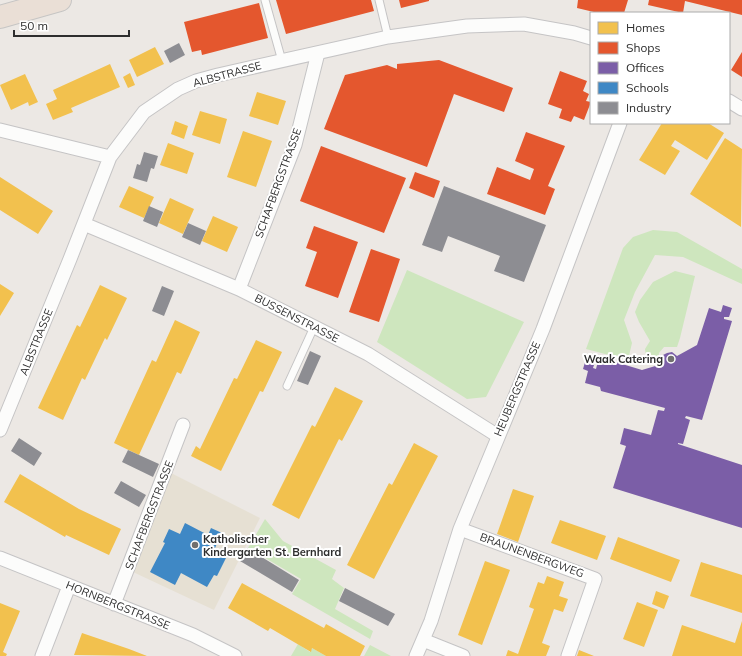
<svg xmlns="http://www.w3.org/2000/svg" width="742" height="656" font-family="Mulish,sans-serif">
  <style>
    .education { fill: #e6e0d3 }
    .green { fill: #cee6be }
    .homes { fill: #f2c14e }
    .shops { fill: #e4572e }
    .offices { fill: #7b5ea7 }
    .schools { fill: #3f88c5 }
    .industry { fill: #8d8d92 }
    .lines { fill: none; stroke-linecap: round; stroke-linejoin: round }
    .lane-casing { stroke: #c5c4c5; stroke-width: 9 }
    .street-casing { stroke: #c5c4c5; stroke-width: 15 }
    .highway-casing { stroke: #c6c5c4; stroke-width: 24 }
    .lane { stroke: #fcfcfb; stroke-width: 7 }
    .street { stroke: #fcfcfb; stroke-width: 13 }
    .highway { stroke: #eadfd6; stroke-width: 22 }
    .poi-dot { fill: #706f6e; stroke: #fff; stroke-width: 1.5 }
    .labels { text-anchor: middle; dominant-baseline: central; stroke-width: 4; stroke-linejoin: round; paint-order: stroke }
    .street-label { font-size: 11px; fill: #2e2e2e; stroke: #fff }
    .poi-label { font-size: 11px; font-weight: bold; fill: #2e2e2e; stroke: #fff; text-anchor: end }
  </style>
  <rect width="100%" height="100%" fill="#ece8e4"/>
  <path class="education" d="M171 473 260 518 214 610 133 572Z"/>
  <path class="green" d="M653 230 677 232 742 269V284L683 257 655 255 635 292 624 320 632 343 628 360 586 349 623 248 633 237Z
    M407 270 524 322 486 397 467 399 377 342Z
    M675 271 695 276 680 338 677 347H664L659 353 658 360 647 365 645 349 650 341 639 322 635 312 640 300 653 282Z
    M265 519 283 541 336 570 332 579 344 588 335 609 373 631 370 639 292 594 301 579 248 548Z
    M298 644 310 652 312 648 326 656H291Z
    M370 645 391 656H364Z"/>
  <path class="homes" d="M155 47 164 64 137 77 129 60Z
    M110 64 120 87 71 108 73 112 53 120 46 104 57 99 53 90Z
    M130 73 135 85 128 88 123 77Z
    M25 74 38 102 29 106 28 102 11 110 0 85Z
    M257 92 286 101 278 125 249 116Z
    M200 111 227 119 220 144 192 135Z
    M175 121 188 126 184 139 171 134Z
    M662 123H708L724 133 707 160 675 140 671 146 680 151 665 175 639 160Z
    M243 131 272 141 256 187 227 177Z
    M725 138 742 149 741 227 690 194Z
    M168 143 194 153 187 174 160 165Z
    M0 177 53 211 38 234 0 210Z
    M129 186 154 197 144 218 119 207Z
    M170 198 194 209 183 234 159 223Z
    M213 216 238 227 227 252 202 241Z
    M0 284 14 293 0 316Z
    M100 285 127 298 107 340 105 338 85 380 82 378 63 420 38 408 77 325 80 327Z
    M175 320 200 332 181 374 177 372 139 455 114 443 152 360 156 362Z
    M256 340 282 352 263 392 260 391 221 471 191 456 196 446 200 449 234 378 237 379Z
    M335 387 363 401 342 441 339 439 299 519 272 505 312 425 315 427Z
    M414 443 438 456 374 579 347 565 389 483 392 485Z
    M20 474 79 509 121 529 109 555 66 535 65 537 4 502Z
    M513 489 534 496 518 542 497 534Z
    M560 520 606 536 597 560 551 543Z
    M618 537 680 560 671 582 610 559Z
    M485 561 510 570 482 645 458 635Z
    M701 562 742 575V613L690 596Z
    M547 576 564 582 559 596 568 599 563 612 554 609 542 643 550 646 546 656H506L508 650 518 654 534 609 529 607 538 582 544 584Z
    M242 583 324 628 326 624 365 646 360 656H326L312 648 311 652 270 628 268 631 228 608Z
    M656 591 669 596 664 609 652 604Z
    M637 602 658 610 644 647 623 639Z
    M0 603 20 611 3 652 7 654 6 656H0Z
    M742 621V656H672L682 625 735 643Z
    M82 633 129 649 147 656 74 655Z
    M579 650 594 656H577Z"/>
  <path class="shops" d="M276 0H371L374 11 286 34Z
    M399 0H429V1L401 8Z
    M578 0H628L624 13H598L577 8Z
    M649 0H742V15L685 1 683 13 648 5Z
    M259 3 268 38 202 55 201 50 192 52 184 22Z
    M742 52V77L731 70Z
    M439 60 513 88 504 112 454 94 427 167 324 129 345 75 387 65 397 69V64Z
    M560 71 587 81 583 91 589 94 586 101 591 102 584 120 574 116 571 122 559 118 562 109 548 104Z
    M526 132 565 146 548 186 555 189 545 215 487 194 497 167 530 180 534 169 515 161Z
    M321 146 406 178 384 233 300 201Z
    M415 172 440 181 434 198 409 188Z
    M314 226 358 242 338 298 305 286 317 252 306 248Z
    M371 249 400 259 379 322 349 312Z"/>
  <path class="offices" d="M723 305 732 308 729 317H724V319L732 321 702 420 686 416 685 418 690 420 683 444 678 443V444L742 465V528L613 488 626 446 620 444 624 428 651 435 658 410 664 411 665 408 601 391 600 387 585 383 588 371 583 369 586 359 595 362 593 368 596 369 599 357 642 370 662 364 663 355 667 353 672 352 677 356 697 345 709 308 721 312Z"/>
  <path class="schools" d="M185 523 208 535 211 528 222 533 215 548 228 554 217 576 214 575 207 587 181 573 175 585 150 572 165 543 163 542 169 529 180 534Z"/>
  <path class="industry" d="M179 43 185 55 170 63 164 51Z
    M144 152 158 156 154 169 151 168 147 182 133 178 137 164 140 165Z
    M444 186 546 225 524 282 494 271 500 256 448 236 442 252 422 245Z
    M149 206 163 212 157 227 143 221Z
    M188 223 206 231 200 245 182 237Z
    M162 286 174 291 164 316 152 311Z
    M310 351 321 356 308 385 297 381Z
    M19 438 42 453 34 466 11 451Z
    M128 450 159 464 153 477 122 462Z
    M121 481 146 495 139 507 114 493Z
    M247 548 299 580 292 592 240 561Z
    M345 588 395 614 388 626 339 601Z"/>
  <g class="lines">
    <defs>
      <path id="lane" d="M265 0 282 61
        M379 0 388 37
        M287 386 314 327"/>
      <path id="street" d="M729 101 742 109
        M0 130 110 157
        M84 224 239 289 368 354 498 436
        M239 289 295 145 318 53
        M0 430 70 259 110 157 144 112 178 89 196 81 218 75 388 37 467 26 524 24 574 33 591 38
        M460 529 595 579 568 656
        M0 558 193 635 235 656
        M114 604 183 425
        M423 640 463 656
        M42 656 69 586
        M416 656 431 621 460 529 543 329 620 123"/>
      <path id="highway" d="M0 17 60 0"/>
    </defs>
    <use href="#lane" class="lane-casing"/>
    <use href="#street" class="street-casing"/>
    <use href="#highway" class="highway-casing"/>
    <use href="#lane" class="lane"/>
    <use href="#street" class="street"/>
    <use href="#highway" class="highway"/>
  </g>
  <g class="poi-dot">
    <circle cx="671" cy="359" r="4"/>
    <circle cx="195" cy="545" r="4"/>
  </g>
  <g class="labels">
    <g class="street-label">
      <text transform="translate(227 74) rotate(-15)">ALBSTRASSE</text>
      <text transform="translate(278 183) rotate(-70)">SCHAFBERGSTRASSE</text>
      <text transform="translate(297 318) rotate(27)">BUSSENSTRASSE</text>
      <text transform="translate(36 342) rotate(-68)">ALBSTRASSE</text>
      <text transform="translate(517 389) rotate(-67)">HEUBERGSTRASSE</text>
      <text transform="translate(149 515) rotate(-69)">SCHAFBERGSTRASSE</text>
      <text transform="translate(532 555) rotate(20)">BRAUNENBERGWEG</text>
      <text transform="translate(118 605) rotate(22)">HORNBERGSTRASSE</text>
    </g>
    <g class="poi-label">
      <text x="663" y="359">Waak Catering</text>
      <text x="203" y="539" text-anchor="start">Katholischer<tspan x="203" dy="13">Kindergarten St. Bernhard</tspan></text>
    </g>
  </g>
  <rect x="590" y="12" width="140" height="112" fill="#ffffff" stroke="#ababab"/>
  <rect x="598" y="22" width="20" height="12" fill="#f2c14e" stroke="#ababab"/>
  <text x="626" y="32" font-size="12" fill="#2e2e2e">Homes</text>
  <rect x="598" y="42" width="20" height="12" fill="#e4572e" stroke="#ababab"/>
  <text x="626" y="52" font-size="12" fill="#2e2e2e">Shops</text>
  <rect x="598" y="62" width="20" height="12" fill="#7b5ea7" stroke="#ababab"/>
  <text x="626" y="72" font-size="12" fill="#2e2e2e">Offices</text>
  <rect x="598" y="82" width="20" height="12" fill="#3f88c5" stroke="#ababab"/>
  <text x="626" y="92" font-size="12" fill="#2e2e2e">Schools</text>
  <rect x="598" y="102" width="20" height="12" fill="#8d8d92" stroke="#ababab"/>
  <text x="626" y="112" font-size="12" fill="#2e2e2e">Industry</text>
  <path d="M14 30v6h115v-6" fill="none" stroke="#2e2e2e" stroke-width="2"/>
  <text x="20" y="30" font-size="12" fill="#2e2e2e" stroke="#ffffff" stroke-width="3" paint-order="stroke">50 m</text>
</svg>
